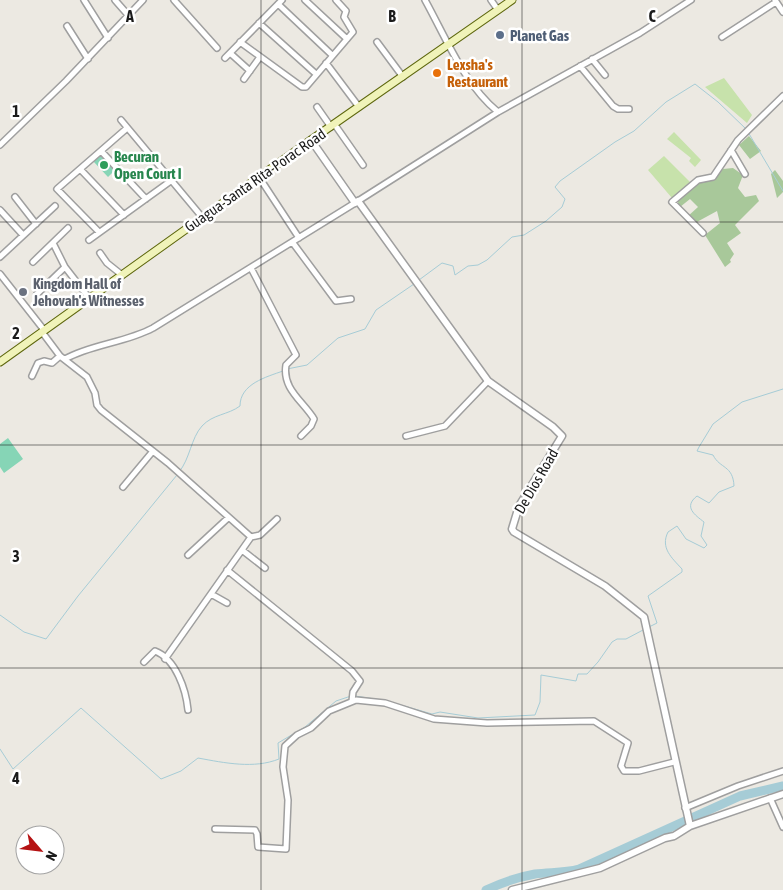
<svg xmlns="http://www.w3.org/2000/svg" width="783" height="890" font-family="'Asap Condensed',sans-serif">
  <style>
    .grass { fill: #c7e2ab }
    .forest { fill: #a8c89a }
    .pitch { fill: #86d5b6 }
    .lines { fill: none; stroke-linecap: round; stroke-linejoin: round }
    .stream { stroke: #a6ccd6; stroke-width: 1 }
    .river { stroke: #a6ccd6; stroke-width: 9 }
    .minor-casing { stroke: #9f9f9f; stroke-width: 8 }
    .tertiary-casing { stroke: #9f9f9f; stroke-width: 9 }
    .secondary-casing { stroke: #5e670e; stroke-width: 9 }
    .minor { stroke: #fff; stroke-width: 5 }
    .tertiary { stroke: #fff; stroke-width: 6 }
    .secondary { stroke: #f0f3b9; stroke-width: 7 }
    .grid { fill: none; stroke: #1b1b1b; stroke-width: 1; stroke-opacity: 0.55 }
    .service-dot { fill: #5c6f8a; stroke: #fff; stroke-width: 2 }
    .food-dot { fill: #e8710a; stroke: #fff; stroke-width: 2 }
    .leisure-dot { fill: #2e9e5b; stroke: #fff; stroke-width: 2 }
    .worship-dot { fill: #6b7280; stroke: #fff; stroke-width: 2 }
    .labels { text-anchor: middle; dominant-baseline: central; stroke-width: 5; stroke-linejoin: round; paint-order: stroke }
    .service-label { font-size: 15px; font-weight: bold; fill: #4e5e75; stroke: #fff; text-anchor: start }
    .food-label { font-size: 15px; font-weight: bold; fill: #c56008; stroke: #fff; text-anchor: start }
    .leisure-label { font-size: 15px; font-weight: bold; fill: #27864d; stroke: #fff; text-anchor: start }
    .street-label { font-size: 15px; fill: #1b1b1b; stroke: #fff }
    .worship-label { font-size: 15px; font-weight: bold; fill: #5b616d; stroke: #fff; text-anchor: start }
    .grid-label { font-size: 16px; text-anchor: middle; font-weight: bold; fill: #1b1b1b; stroke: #fff; stroke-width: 5; stroke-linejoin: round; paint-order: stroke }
  </style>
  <rect width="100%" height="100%" fill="#ece9e2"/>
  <path class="grass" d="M724 78 752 115 747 123 705 87Z
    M674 132 701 160 695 167 689 161 691 158 667 139Z
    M664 156 692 184 672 198 648 170Z"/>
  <path class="forest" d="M749 136 761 151 750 159 739 145Z
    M733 168 743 175 738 188 745 197 756 195 759 201 735 225 741 233 727 243 734 254 730 260 731 262 725 267 705 235 720 223 717 211 695 223 687 217 698 207 690 199 680 207 677 200 696 183 714 180 723 169Z
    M775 170 783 181V192L777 198 771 174Z"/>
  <path class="pitch" d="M101 154 115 170 108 177 93 161Z
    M8 438 23 459 4 473 0 467V444Z"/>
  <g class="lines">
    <path class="stream" d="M748 132 783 191
      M419 280 442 263 453 266 455 275 468 266 478 265 487 260 512 237 524 235 546 221 562 207 565 199 555 187 560 181 615 142 634 131 666 102 695 84 718 102 745 128
      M287 369 307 365 338 338 365 329 376 310 414 284
      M179 472C190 459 191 438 202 426 213 414 228 415 240 406 240 384 266 377 283 371
      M0 615 24 632 46 639 78 596 177 475
      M649 627 657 623 648 596 682 572V569C672 558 660 548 668 532L677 526 686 539 704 548 707 545 701 536 704 522C695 515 683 507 697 496L709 503 719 492 734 486C733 465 720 469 713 455L697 451 699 447 713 424 742 402 783 389
      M355 696 381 700
      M387 701 432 714 440 712 478 718 535 715 540 702 541 675 576 681 578 674H587L598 662 612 642 617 639H626L643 630
      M0 749 13 769 81 708 161 779 181 771 198 758C225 763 254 769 279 759L278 743 305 727 336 701 351 696"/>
    <path class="river" d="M486 890C501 883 518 877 535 874 551 872 564 873 579 869L740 796 783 786"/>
    <defs>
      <path id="minor" d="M84 0 108 38
        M115 0 129 16
        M174 0 217 48
        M305 0 347 39
        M425 0C446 38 464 84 498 112
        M491 0 498 10
        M775 0 783 12
        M278 4 332 55
        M259 23 316 74
        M67 26 88 59
        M722 37 776 2
        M240 42 302 87H306L353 32 344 17 346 11 336 0
        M377 42 403 77
        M230 53 250 71
        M225 58 282 0
        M592 59 605 75
        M326 63 359 107
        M580 66 613 106 618 109H629
        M244 79 260 57
        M317 107 331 127
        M121 120 202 217
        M335 125 363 165
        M0 145 66 81 143 0
        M731 150 745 174
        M101 151 146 199
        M80 169 124 215
        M259 177 299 238
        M15 197 36 224
        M358 201 498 112 640 33 691 0
        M0 210 23 235
        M99 232 57 189 126 129
        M703 233 672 202 698 180 713 177 738 140 783 96
        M89 240 172 180
        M53 243 65 267 89 298
        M293 243 336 301 351 299
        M100 253 107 263 122 275
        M0 257 55 206
        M33 262 68 228
        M251 268 296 355 286 365C282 389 303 401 314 419L311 426 301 436
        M0 274 44 330
        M37 294 65 267
        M42 332 60 356 87 377 95 393 97 405 101 410 168 463 251 537 165 659
        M65 359C92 344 125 343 153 328L355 203
        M32 376 38 363 44 361 52 363 60 356
        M406 436 445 426 488 381
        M123 487 153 451
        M251 537 260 535 277 519
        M242 550 265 568
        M188 555 228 518
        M227 570 352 671 360 681 353 692 352 701
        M211 594 227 603
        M144 662 155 651C176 659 186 690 188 710
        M770 798 783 827
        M685 808 738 786 783 771
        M215 829 255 830 257 834 258 847 286 849 288 800 283 767 285 746 297 735 311 728 329 711 356 700 385 703 434 719 487 723 594 721 628 743 621 766 624 771H639L674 762"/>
      <path id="tertiary" d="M311 140 355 203 358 201 488 381 553 427 562 436 519 506 512 529 514 532 605 586 644 617 690 826
        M512 890 600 868 665 838 674 836 690 826 783 794"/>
      <path id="secondary" d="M0 362 311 140 512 0"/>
    </defs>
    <use href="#minor" class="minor-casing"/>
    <use href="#tertiary" class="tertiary-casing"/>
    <use href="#secondary" class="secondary-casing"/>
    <use href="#minor" class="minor"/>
    <use href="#tertiary" class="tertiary"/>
    <use href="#secondary" class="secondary"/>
  </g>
  <path class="grid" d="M261 0V890M522 0V890M0 222H783M0 445H783M0 668H783"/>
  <circle class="service-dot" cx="500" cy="35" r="5"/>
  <circle class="food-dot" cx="437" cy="73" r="5"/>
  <circle class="leisure-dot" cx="104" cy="165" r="5"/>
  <circle class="worship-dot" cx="23" cy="292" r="5"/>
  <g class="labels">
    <g class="service-label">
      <text x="510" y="35">Planet Gas</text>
    </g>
    <g class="food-label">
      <text x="447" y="64">Lexsha's<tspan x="447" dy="17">Restaurant</tspan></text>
    </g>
    <g class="leisure-label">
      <text x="114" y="156">Becuran<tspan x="114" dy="17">Open Court I</tspan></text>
    </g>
    <g class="street-label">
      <text transform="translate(255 180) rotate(-35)">Guagua-Santa Rita-Porac Road</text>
      <text transform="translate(536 481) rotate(-60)">De Dios Road</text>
    </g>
    <g class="worship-label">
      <text x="33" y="283">Kingdom Hall of<tspan x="33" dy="17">Jehovah's Witnesses</tspan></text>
    </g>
  </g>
  <g class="grid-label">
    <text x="130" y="22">A</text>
    <text x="392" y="22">B</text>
    <text x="652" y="22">C</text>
    <text x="16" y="117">1</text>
    <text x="16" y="339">2</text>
    <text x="16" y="562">3</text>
    <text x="16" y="784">4</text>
  </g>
  <g transform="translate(40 850) rotate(118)"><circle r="24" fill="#ffffff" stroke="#a4a4a4"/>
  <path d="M0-4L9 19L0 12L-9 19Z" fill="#b51213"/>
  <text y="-8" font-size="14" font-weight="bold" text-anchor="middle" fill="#1b1b1b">N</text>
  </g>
</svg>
